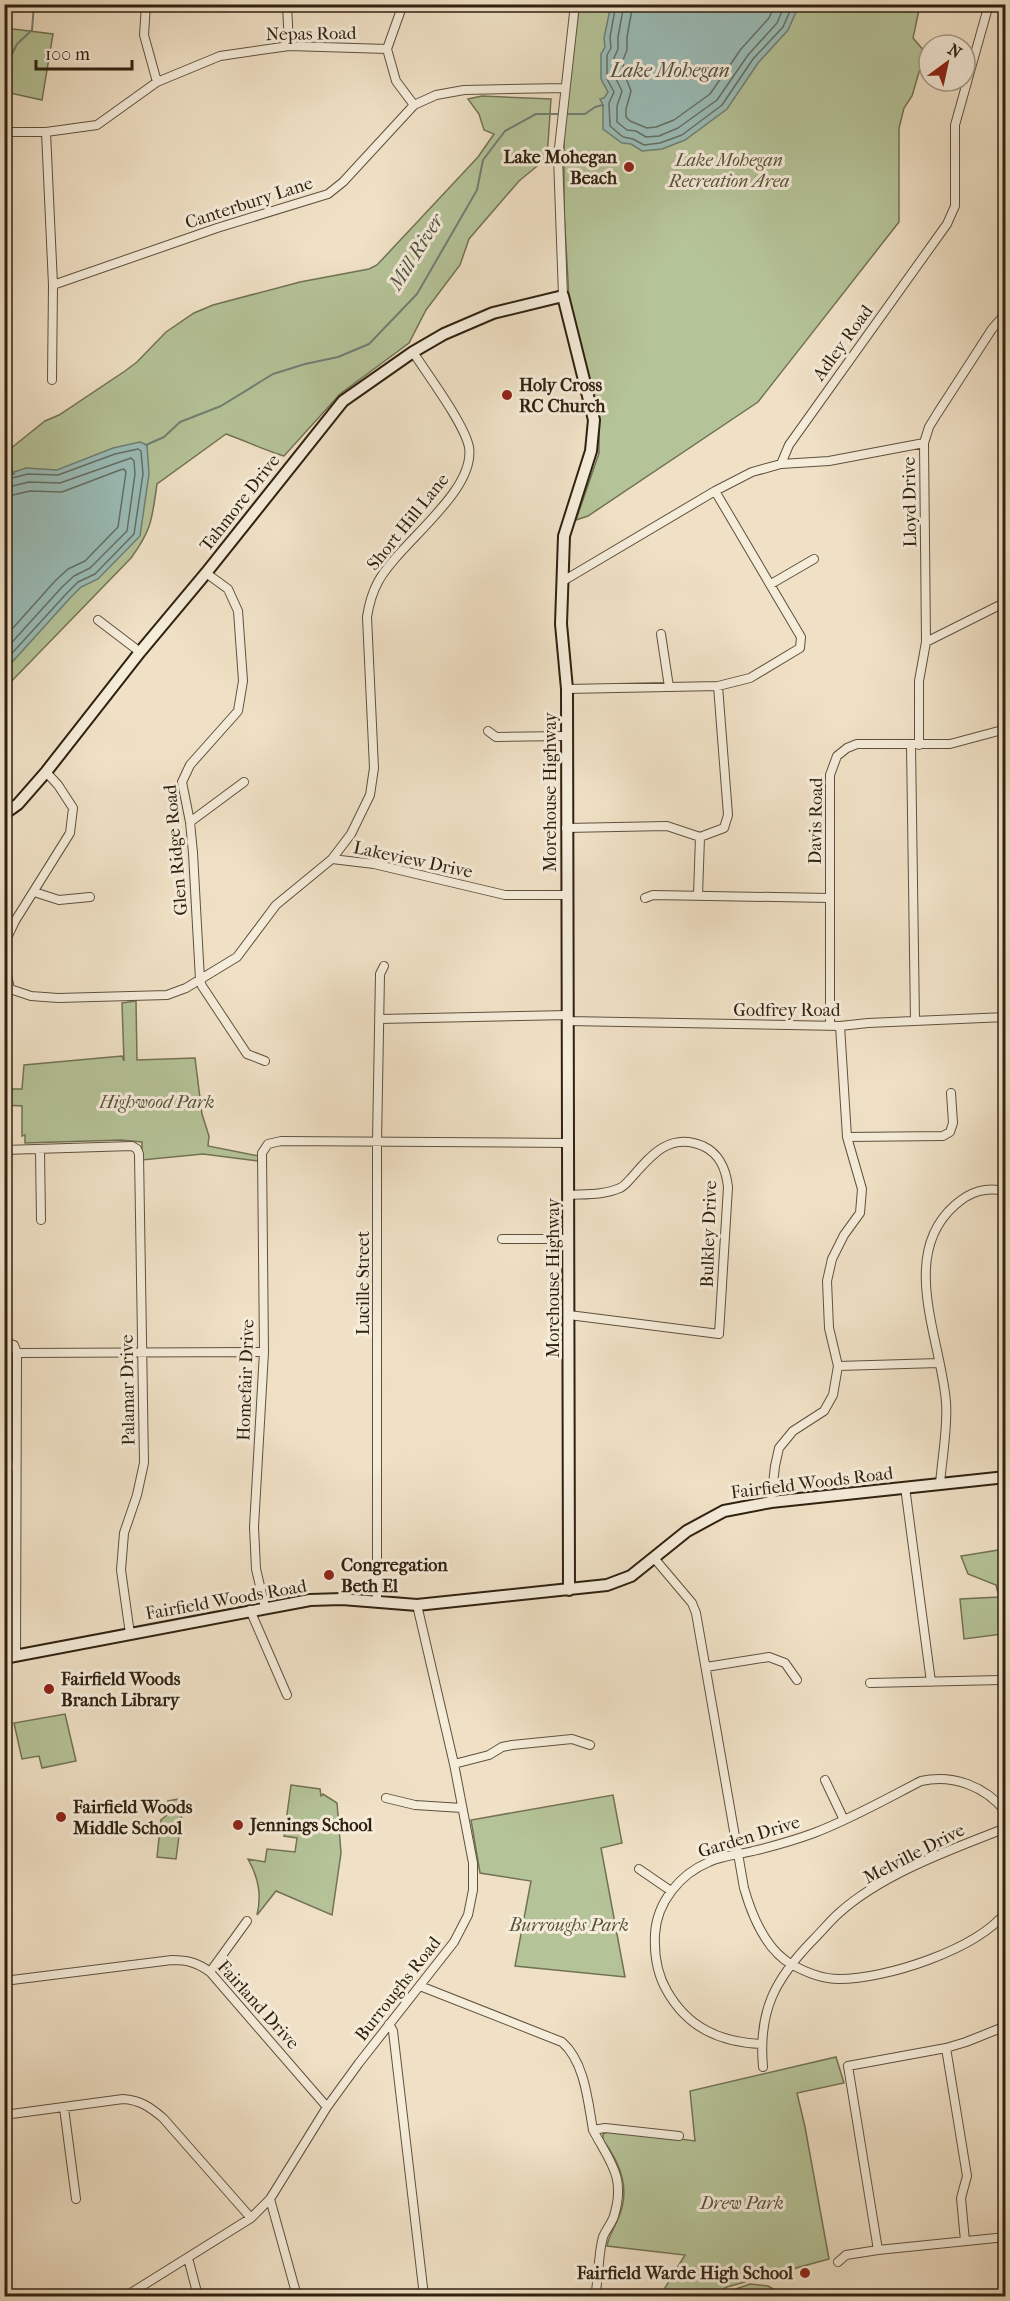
<svg xmlns="http://www.w3.org/2000/svg" width="1010" height="2301" font-family="'IM FELL French Canon',serif">
  <style>
    .green { fill: #b5c398; stroke: #727254; stroke-width: 1.5 }
    .water { fill: #9abdb8; stroke: #6f7f75; stroke-width: 1.5 }
    .lines { fill: none; stroke-linecap: round; stroke-linejoin: round }
    .shore { stroke: #646f64; stroke-width: 1.5 }
    .stream { stroke: #6f7f75; stroke-width: 2 }
    .street-casing { stroke: #5f513e; stroke-width: 10 }
    .secondary-casing { stroke: #2f2110; stroke-width: 14 }
    .street { stroke: #f5ecda; stroke-width: 8 }
    .secondary { stroke: #f5ecda; stroke-width: 10 }
    .poi-dot { fill: #8f2418; stroke: #f5ecda; stroke-width: 2 }
    .labels { text-anchor: middle; dominant-baseline: central; stroke-width: 6; stroke-linejoin: round; paint-order: stroke }
    .street-label { font-size: 18px; fill: #2f2110; stroke: #f5ecda }
    .poi-label { font-size: 18px; font-weight: bold; fill: #2f2110; stroke: #f5ecda; text-anchor: start }
    .park-label { font-size: 18px; font-style: italic; fill: #575239; stroke: #f5ecda }
    .water-label { font-size: 20px; font-style: italic; fill: #4f5042; stroke: #f5ecda }
  </style>
  <rect width="100%" height="100%" fill="#f0e1c6"/>
  <filter id="stains"><feTurbulence type="fractalNoise" baseFrequency=".00333" numOctaves="4"/><feColorMatrix values="0 0 0 0 .2 0 0 0 0 .09 0 0 0 0 .02 0 0 0 .5 -.17"/></filter>
  <radialGradient id="worn" r=".72"><stop offset=".6" stop-color="#630" stop-opacity="0"/><stop offset="1" stop-color="#630" stop-opacity=".3"/></radialGradient>
  <path class="green" d="M579 5H920L913 38 925 52 912 96 904 108 899 128V222L758 402 588 516 576 520 599 453V415L569 298 564 211V128Z
    M5 28 53 34 42 100 5 92Z
    M482 96 551 99 547 158 519 181 469 239 460 265 426 310 409 343 340 394 284 456C264 450 246 441 226 434L157 484C152 519 152 529 131 558L5 688V453L45 421 59 415 125 371 137 362 166 332 194 313 213 305 300 282 369 269 377 265 478 157 494 134 484 130 479 114 468 99Z
    M136 1001 137 1060 195 1058 202 1114 209 1136 208 1146 259 1156 258 1161 203 1154 142 1160V1142L121 1140 25 1143V1135L22 1136V1106L5 1105V1089H22L24 1065 122 1056 124 1061 122 1003Z
    M1005 1549V1648L1002 1634 964 1639 960 1599 999 1597 996 1585 968 1574 961 1556Z
    M65 1714 76 1761 42 1768 39 1756 22 1759 14 1723Z
    M291 1785 320 1789 321 1796 323 1794 337 1803 341 1853 332 1915 276 1891 257 1915C262 1894 258 1877 248 1859L265 1862 267 1849 295 1852 297 1838 284 1836Z
    M613 1795 622 1843 601 1848 625 1977 515 1966 531 1881 480 1873 471 1820Z
    M184 1798 176 1859 157 1857 161 1820 167 1815 168 1801Z
    M836 2057 844 2083 797 2093 805 2127 829 2259 727 2287 711 2296H660L685 2255 607 2246C609 2235 614 2229 618 2219 631 2190 621 2164 603 2140V2134L612 2130 695 2141 690 2091Z
    M750 2284 768 2286 786 2296H725L733 2290Z"/>
  <path class="water" d="M611 5V4L799 5 788 30 758 63 727 109 685 140 662 149 642 151 631 144 622 143 603 129V105L600 99 604 98 608 92 601 79V54L605 47 604 38Z
    M140 442 147 445 149 474 140 536 98 579 81 587 71 597 5 670V475L26 468 57 470 113 448Z"/>
  <g class="lines">
    <path class="shore" d="M616 4 610 37 611 48 607 55V79L614 92 609 103 610 126 623 137 633 139 644 145 660 143 682 135 722 105 753 59 783 27 793 4
      M624 4 618 37V49L614 58 615 77 622 91 617 106V122L627 130 636 131 646 137 659 136 678 128 717 100 748 55 777 23 785 4
      M633 4 627 37V50L623 60 624 73 631 91 626 109V117L630 121 647 128 656 127 674 120 710 94 741 49 769 18 775 4
      M4 480 28 474 58 475 115 454 138 449 141 451 143 474 134 534 95 574 78 582 67 593 4 662
      M4 488 29 482 60 483 131 458 134 461 135 474 127 531 90 568 74 576 62 587 4 651
      M4 497 30 491 62 492 120 470 124 469 126 472 118 527 85 561 68 569 55 581 4 638"/>
    <path class="stream" d="M4 56 12 54 17 44 32 30 34 4
      M146 445 164 437 180 422 221 406 273 374 305 364 338 357 369 344 417 294 477 190 483 160 505 131 536 114H585L595 107 603 105
      M4 455 14 474"/>
    <defs>
      <path id="street" d="M146 4 144 35 157 82
        M287 4 289 46
        M403 4 387 49 396 81 414 105
        M4 132H46L97 125 157 82 220 56 289 46 387 49
        M46 132 53 285 52 380
        M53 285 217 228 328 194 343 182 414 105 436 95 464 90 564 88
        M563 296 558 157 575 4
        M781 464 829 461 924 443
        M206 573 228 589 238 611 243 681 238 711 190 765 182 782 190 822 193 853 200 980 202 986 247 1054 265 1061
        M563 581 715 491 752 472 781 464 789 445 947 224 955 206V125L989 4
        M771 584 814 559
        M98 620 140 652
        M661 634 669 687
        M926 642 1006 602
        M567 689 718 686 750 678 800 648 801 637 715 491
        M488 731 496 737 566 736
        M911 744 915 1021
        M919 745V681L926 642 924 443 929 427 937 414 992 329 1006 313
        M190 822 244 782
        M566 828 667 826 700 837 724 828 728 815 718 686
        M332 859 351 834 370 795 374 768 367 617C369 604 372 593 378 582 398 544 476 492 469 447 464 423 427 374 413 352
        M34 892 59 900 90 897
        M698 895 700 837
        M645 898 653 895 830 898
        M4 944 15 921 70 833 73 808 58 785 46 772
        M4 961 10 989
        M10 989 31 996 58 998 167 995 186 988 237 957 276 905 332 859 374 864 505 895H566
        M4 996 10 989
        M379 1019 568 1015
        M568 1021 840 1026 868 1023 1006 1017
        M830 1026V775L837 756 847 748 857 744H950L1006 729
        M847 1137 943 1136 950 1132 953 1123 951 1093
        M4 1150 132 1146 137 1149 139 1154 144 1463 137 1495 124 1533 121 1570 130 1634
        M40 1150 41 1220
        M502 1239H567
        M569 1315 719 1334 728 1187C726 1169 720 1154 703 1146 671 1132 652 1154 633 1176 629 1180 625 1186 620 1188 604 1195 586 1194 569 1195
        M4 1342 14 1345 17 1353 16 1656
        M17 1353 264 1352
        M838 1366 939 1363
        M4 1466H16
        M940 1484C942 1458 948 1428 946 1402 941 1339 898 1255 955 1205 971 1191 985 1187 1006 1191
        M905 1487 931 1682
        M771 1502 775 1466 779 1448 793 1431 824 1411 833 1395 838 1366 829 1328 827 1281 832 1259 844 1235 860 1213 862 1189 847 1137 840 1026
        M654 1558 692 1603 696 1613 744 1888C752 1916 765 1949 791 1964 805 1972 823 1979 839 1979 886 1979 976 1950 1006 1912
        M377 1601V1142L380 974 384 966
        M265 1607 256 1569 254 1527 264 1352 262 1153 268 1144 281 1141 568 1143
        M250 1610 287 1695
        M706 1667 769 1657 785 1663 797 1680
        M870 1683 1001 1680
        M454 1764 489 1755 502 1747 512 1745 572 1739 590 1745
        M825 1780 844 1820
        M386 1798 415 1805 462 1808
        M639 1869 671 1891
        M210 1972 247 1921
        M4 1981 172 1960C188 1960 198 1963 210 1972L327 2107
        M420 1986 562 2042C585 2062 588 2102 593 2130L605 2128 679 2136
        M389 2024 393 2031 424 2296
        M761 2044C720 2042 688 2028 667 1991 657 1974 654 1954 655 1934 657 1902 680 1874 709 1862 723 1855 738 1855 753 1851 774 1846 795 1840 814 1833 851 1819 886 1799 921 1781 953 1774 985 1786 1006 1812
        M946 2048 967 2176 961 2198 965 2241
        M763 2067C758 2011 775 1979 813 1940 822 1931 830 1921 839 1913 882 1874 952 1849 1006 1828
        M64 2108 76 2199
        M4 2115 123 2099C140 2100 150 2107 163 2118L251 2218
        M593 2130C610 2162 626 2177 614 2216 612 2223 606 2229 603 2237 598 2254 599 2278 595 2296
        M270 2199 297 2296
        M878 2250 848 2066 946 2048 966 2042 1006 2026
        M188 2258 198 2296
        M838 2262 846 2255 878 2250 1006 2237
        M126 2296 251 2218 270 2199 327 2107 359 2063 454 1942 468 1915 473 1890V1863L454 1764 417 1605"/>
      <path id="secondary" d="M4 814 18 804 46 772 140 652 206 573 343 401 413 352 444 334 493 313 563 296 594 420 591 451 564 536 561 624 567 689 569 1590
        M4 1658 310 1600 342 1599 417 1605 607 1585 631 1576 687 1531 724 1511 771 1502 1006 1477"/>
    </defs>
    <use href="#street" class="street-casing"/>
    <use href="#secondary" class="secondary-casing"/>
    <use href="#street" class="street"/>
    <use href="#secondary" class="secondary"/>
  </g>
  <g class="poi-dot">
    <circle cx="629" cy="167" r="6"/>
    <circle cx="507" cy="395" r="6"/>
    <circle cx="329" cy="1575" r="6"/>
    <circle cx="49" cy="1689" r="6"/>
    <circle cx="61" cy="1817" r="6"/>
    <circle cx="238" cy="1825" r="6"/>
    <circle cx="805" cy="2273" r="6"/>
  </g>
  <g class="labels">
    <g class="street-label">
      <text transform="translate(311 34) rotate(-1)">Nepas Road</text>
      <text transform="translate(249 203) rotate(-18)">Canterbury Lane</text>
      <text transform="translate(843 343) rotate(-54)">Adley Road</text>
      <text transform="translate(910 502) rotate(-91)">Lloyd Drive</text>
      <text transform="translate(240 503) rotate(-52)">Tahmore Drive</text>
      <text transform="translate(408 522) rotate(-51)">Short Hill Lane</text>
      <text transform="translate(550 792) rotate(-90)">Morehouse Highway</text>
      <text transform="translate(816 821) rotate(-89)">Davis Road</text>
      <text transform="translate(176 850) rotate(-95)">Glen Ridge Road</text>
      <text transform="translate(413 860) rotate(12)">Lakeview Drive</text>
      <text x="787" y="1010">Godfrey Road</text>
      <text transform="translate(709 1234) rotate(-88)">Bulkley Drive</text>
      <text transform="translate(553 1278) rotate(-90)">Morehouse Highway</text>
      <text transform="translate(363 1283) rotate(-90)">Lucille Street</text>
      <text transform="translate(246 1380) rotate(-88)">Homefair Drive</text>
      <text transform="translate(128 1390) rotate(-91)">Palamar Drive</text>
      <text transform="translate(812 1483) rotate(-7)">Fairfield Woods Road</text>
      <text transform="translate(226 1600) rotate(-10)">Fairfield Woods Road</text>
      <text transform="translate(749 1837) rotate(-17)">Garden Drive</text>
      <text transform="translate(914 1854) rotate(-27)">Melville Drive</text>
      <text transform="translate(398 1989) rotate(-52)">Burroughs Road</text>
      <text transform="translate(258 2005) rotate(48)">Fairland Drive</text>
    </g>
    <g class="poi-label">
      <text x="617" y="157" text-anchor="end">Lake Mohegan<tspan x="617" dy="21">Beach</tspan></text>
      <text x="519" y="385">Holy Cross<tspan x="519" dy="21">RC Church</tspan></text>
      <text x="341" y="1565">Congregation<tspan x="341" dy="21">Beth El</tspan></text>
      <text x="61" y="1679">Fairfield Woods<tspan x="61" dy="21">Branch Library</tspan></text>
      <text x="73" y="1807">Fairfield Woods<tspan x="73" dy="21">Middle School</tspan></text>
      <text x="250" y="1825">Jennings School</text>
      <text x="793" y="2273" text-anchor="end">Fairfield Warde High School</text>
    </g>
    <g class="park-label">
      <text x="729" y="160">Lake Mohegan<tspan x="729" dy="21">Recreation Area</tspan></text>
      <text x="157" y="1102">Highwood Park</text>
      <text x="569" y="1925">Burroughs Park</text>
      <text x="742" y="2203">Drew Park</text>
    </g>
    <g class="water-label">
      <text x="670" y="70">Lake Mohegan</text>
      <text transform="translate(416 252) rotate(-58)">Mill River</text>
    </g>
  </g>
  <rect width="1010" height="2301" fill="none" stroke="#f0e1c6" stroke-width="24"/>
  <rect x="6" y="6" width="998" height="2289" fill="none" stroke="#2f2110" stroke-width="3"/>
  <rect x="12" y="12" width="986" height="2277" fill="none" stroke="#2f2110" stroke-width="1.5"/>
  <g transform="translate(947 63) rotate(33)"><circle r="28" fill="#f5ecda" stroke="#a69b89" stroke-width="1.5"/>
  <path d="M0-4.5L10 22L0 15L-10 22Z" fill="#8f2418"/>
  <text y="-9" font-size="16" font-weight="bold" text-anchor="middle" fill="#2f2110">N</text>
  </g>
  <path d="M36 60v9h96v-9" fill="none" stroke="#2f2110" stroke-width="3"/>
  <text x="45" y="60" font-size="18" fill="#2f2110" stroke="#f5ecda" stroke-width="4.5" paint-order="stroke">100 m</text>
  <rect width="100%" height="100%" filter="url(#stains)"/>
  <rect width="100%" height="100%" fill="url(#worn)"/>
</svg>
